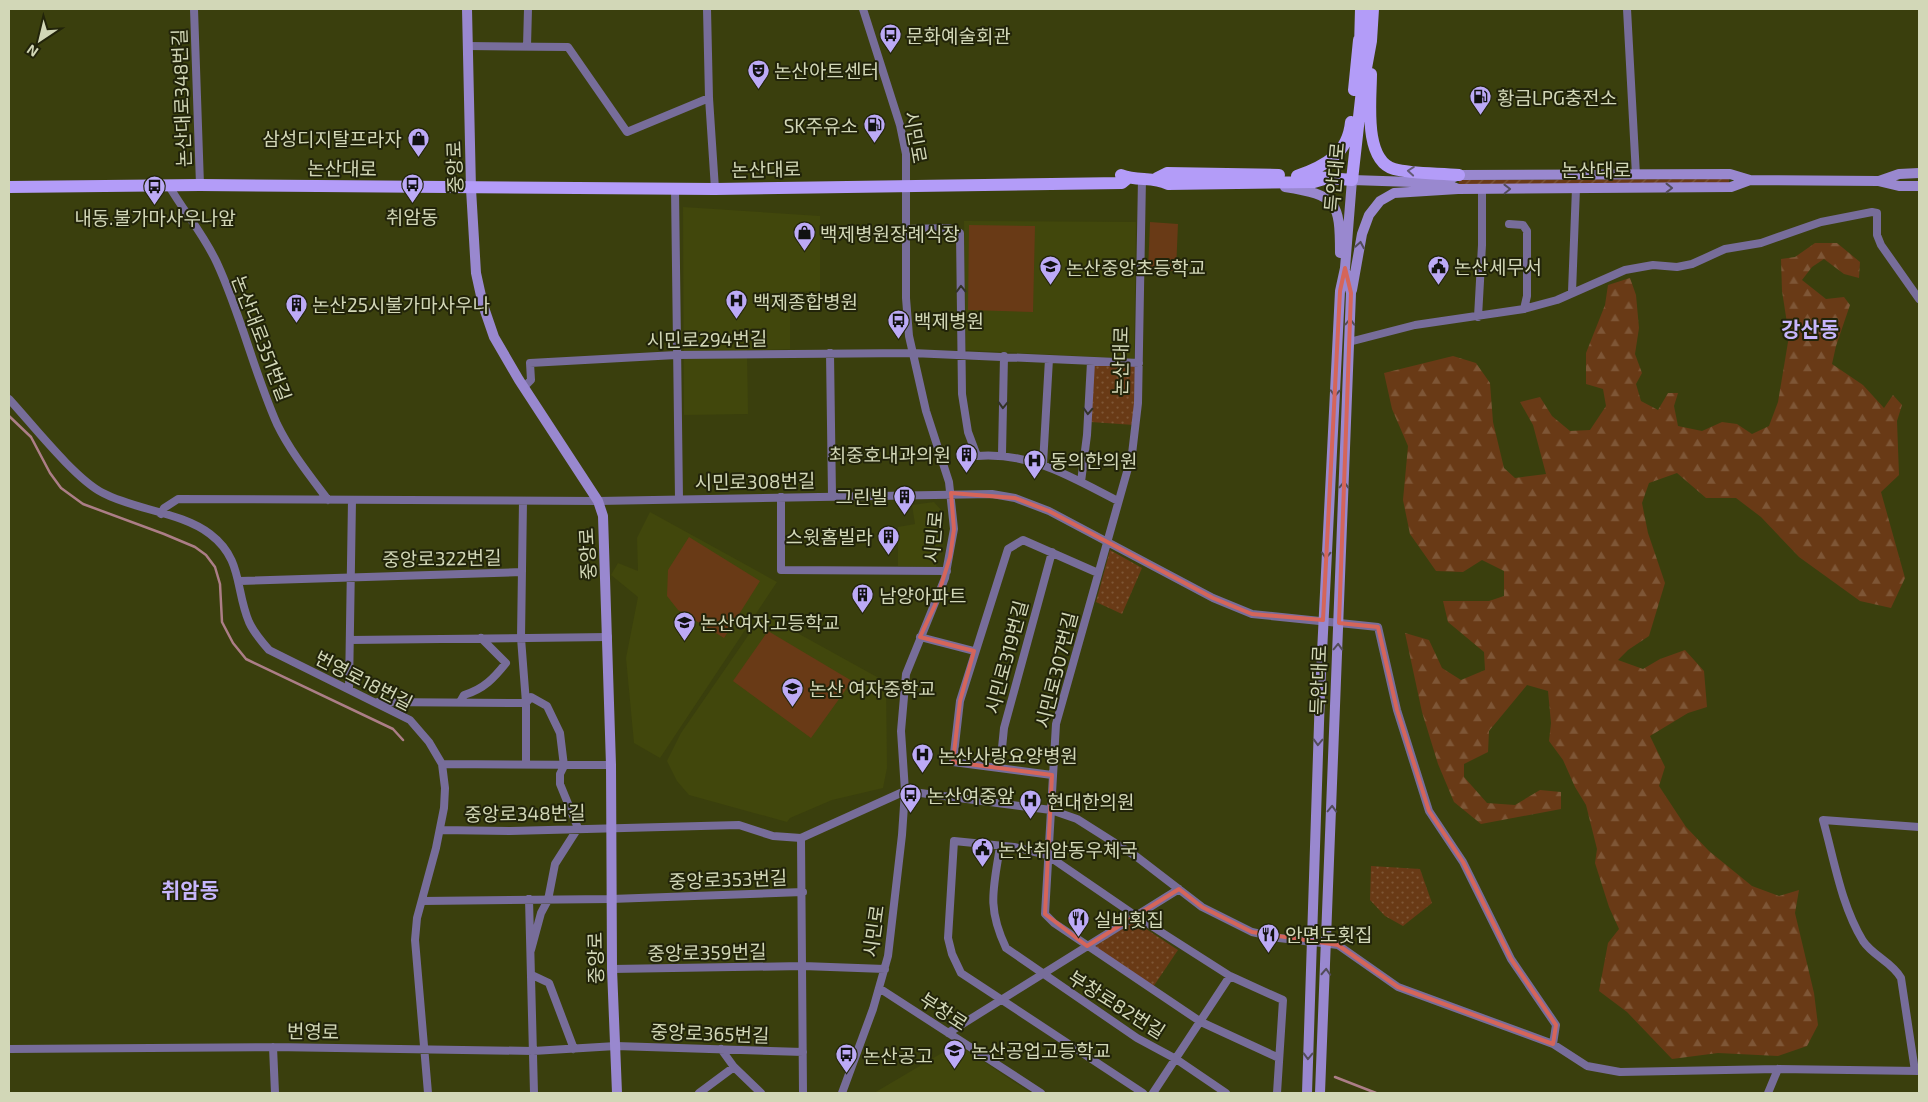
<svg xmlns="http://www.w3.org/2000/svg" width="1928" height="1102" font-family="'Exo 2','Noto Sans KR',sans-serif">
  <style>
    .built { fill: #41470c }
    .grass { fill: url(#grass-dots) }
    .forest { fill: url(#forest-firs) }
    .garden { fill: url(#garden-furrows) }
    .pitch { fill: #693a16 }
    .lines { fill: none; stroke-linecap: round; stroke-linejoin: round }
    .stream { stroke: #ac7e87; stroke-width: 2.5 }
    .street { stroke: #776d9a; stroke-width: 8 }
    .secondary { stroke: #9988cf; stroke-width: 10 }
    .primary { stroke: #b39cf8; stroke-width: 12 }
    .oneway { stroke: #635a75 }
    .oneway2 { stroke: #524c59 }
    .oneway3 { stroke: #333327 }
    .marked { fill: none; stroke: #d5655a; stroke-width: 4; stroke-linejoin: round }
    .labels { text-anchor: middle; dominant-baseline: central; stroke-width: 4; stroke-linejoin: round; paint-order: stroke }
    .poi-label { font-size: 19px; fill: #d2d7b7; stroke: #22240a; text-anchor: start }
    .street-label { font-size: 19px; fill: #d2d7b7; stroke: #22240a }
    .quarter-label { font-size: 21px; font-weight: bold; fill: #c7b6fd; stroke: #22240a }
  </style>
  <defs>
    <pattern id="grass-dots" width="8" height="8" patternUnits="userSpaceOnUse" patternTransform="scale(1.25)"><rect width="8" height="8" fill="#693a16"/><path d="M2 2h.1M6 6h.1" fill="none" stroke="#7e5636" stroke-width="1.8" stroke-linecap="round"/></pattern>
    <pattern id="forest-firs" width="22" height="20" patternUnits="userSpaceOnUse" patternTransform="scale(1.25)"><rect width="22" height="20" fill="#693a16"/><path d="M5 1l3.5 6h-7zM16 11l3.5 6h-7z" fill="#7e5636"/></pattern>
    <pattern id="garden-furrows" width="10" height="10" patternUnits="userSpaceOnUse" patternTransform="scale(1.25)"><rect width="10" height="10" fill="#693a16"/><path d="M-1 1l2-2M0 10L10 0M9 11l2-2" fill="none" stroke="#7e5636"/></pattern>
  </defs>
  <rect width="100%" height="100%" fill="#3a3f0d"/>
  <path class="built" d="M683 207 820 216V291L790 292V349L747 350 748 414 684 415Z
    M964 221 1136 222 1134 359 966 350Z
    M934 502 942 511V531L936 567 898 566V527L915 524 912 505Z
    M650 512 777 582 660 758 634 743 626 658 638 597 611 575 618 563 638 571 637 538Z
    M763 614 886 682 887 768 883 788 832 800 790 818 787 822 689 795 677 781 667 761 681 733Z
    M957 1044 1031 1093H874Z"/>
  <path class="grass" d="M1094 364 1135 366 1134 425 1091 422Z
    M1110 550 1142 568 1122 614 1096 602Z
    M1371 866 1420 869 1432 903 1403 926 1385 916 1370 900Z
    M1134 921 1178 950 1153 987 1094 947Z"/>
  <path class="forest" d="M1815 243H1837L1860 262 1859 278 1844 274 1824 259 1812 267 1802 280 1826 299 1844 297 1850 305 1836 346 1832 364 1863 385 1884 408 1893 395 1902 405 1897 421 1899 475 1881 492 1905 578 1891 608 1860 601 1799 557 1761 517 1736 498H1706L1677 473 1649 483 1642 503 1648 533 1665 583 1649 636 1628 650 1618 660 1643 669 1660 659 1685 650 1704 671 1707 707 1688 713 1650 736 1665 767 1659 786 1686 827 1709 851 1752 886 1779 896 1799 890 1795 913 1814 993 1818 1025 1807 1046 1778 1056 1718 1053 1672 1059 1627 1012 1599 991 1608 943 1619 929 1609 907 1595 863 1597 849 1586 805 1575 787 1563 760 1549 741 1551 723 1548 691 1527 685 1489 731 1488 752 1464 764V777L1487 803 1515 805 1540 790 1561 792V809L1481 824 1454 802 1438 764 1422 712 1405 633 1429 640 1442 668 1461 680 1485 670 1484 652 1448 622 1443 601H1489L1504 596V571L1482 560 1463 572 1436 571 1410 534 1403 500 1408 446 1392 409 1384 373 1453 356 1476 363 1490 383 1493 422 1504 468 1515 478 1546 474 1533 425 1520 402 1540 397 1552 416 1570 431 1590 430 1606 406 1603 389 1586 384V353L1605 305 1608 285 1630 278 1636 295 1639 328 1635 354 1642 373 1636 384 1641 401 1658 410 1668 393H1678L1674 406 1678 426 1702 431 1722 422 1737 424 1752 434 1769 426 1778 402 1789 336 1782 291 1781 259 1795 257Z"/>
  <path class="garden" d="M1729 179V184L1459 185V180Z"/>
  <path class="pitch" d="M1150 222 1178 224 1176 271 1148 270Z
    M969 225 1035 226 1033 312 968 310Z
    M689 537 760 581 724 638 678 610 667 596 668 570Z
    M768 631 852 681 811 738 733 681Z"/>
  <g class="lines">
    <path class="stream" d="M9 416 31 437 50 473 61 488 83 504 164 534 195 547 206 555 215 567 220 584 222 622 233 643 246 659 393 729 403 740
      M1335 1077 1376 1093"/>
    <path class="street" d="M194 9 200 185
      M707 9 709 98 715 189
      M1627 9 1636 175
      M468 46 568 47 627 132 709 98
      M527 46 528 9
      M1142 178 1138 403 1132 454 1056 724 1045 914 1054 923 1201 1022 1279 1058
      M169 186C185 213 204 235 217 263 241 315 254 372 277 424 290 451 310 476 328 500
      M675 189 679 499
      M1509 224 1523 225 1527 231V296L1524 309
      M907 229 949 228 960 233 962 394 968 432 977 456C1032 452 1071 477 1118 501
      M1572 292 1576 188
      M1478 317 1482 245V189
      M1349 342 1415 325 1524 309 1557 300 1625 270 1653 265 1677 267 1692 264 1725 249 1761 243 1821 222 1872 212 1877 213V235L1881 245 1919 299
      M830 353 832 496
      M524 387 531 380 530 363 676 355 912 353 1139 363
      M9 399C32 424 75 479 103 493 135 510 181 512 210 534 243 559 235 589 249 622 254 633 261 641 269 650L410 720 429 742 442 764 445 788 444 808 436 848 417 918 415 940 428 1093
      M1002 454 1004 356
      M1043 464 1049 359
      M1081 482 1087 435 1091 362
      M781 497V570L947 571
      M523 501 521 638 526 703V764
      M161 514 164 508 178 499 598 501 992 494 1015 498 1049 511 1213 598 1252 614 1378 627 1397 710 1429 811 1463 862 1511 959 1556 1025 1553 1044 1398 987 1338 945 1279 938 1252 932 1202 907 1137 857 1077 819 1051 810 905 791
      M240 581 522 572
      M920 637 974 651
      M350 640 608 637
      M349 689 352 500
      M378 702 526 703
      M460 702 464 695C484 689 494 678 506 663L481 638
      M526 703 531 697 547 706 560 733 564 766 560 774V784L578 828 555 864 548 900 541 913 531 950
      M442 764 611 765
      M1000 768 1004 728 1052 552
      M1052 775 953 762 960 701 1008 549 1023 540 1098 573
      M440 830 510 831 739 825 773 836 801 838 905 791
      M801 838 803 1093
      M1000 847C993 890 987 908 1006 948L1137 1038 1176 1059 1226 1093
      M529 899 534 1093
      M422 901 611 899 803 892
      M612 969 803 966 885 969
      M532 975 549 983 574 1049
      M879 988 1041 1093
      M948 1033 1179 889
      M1553 1044 1587 1066 1620 1072 1778 1069 1919 1071
      M273 1047 275 1093
      M9 1049 273 1047 533 1051 616 1046 803 1052
      M734 1067 761 1093
      M1915 1071 1901 978C1892 962 1873 956 1863 941 1841 905 1834 859 1823 820L1919 827
      M699 1093 734 1067 721 1049
      M842 1093 873 1009 888 956 902 835 905 791 901 731 906 674 945 578 954 529 949 482 926 411 909 336 906 298V154L900 125 863 9
      M1143 1093 961 973 952 954 948 938 954 841 1014 847 1047 855 1136 916 1230 976 1283 1000 1277 1093
      M1153 1093 1230 976
      M1768 1093 1778 1069"/>
    <path class="secondary" d="M467 9 471 189 476 273 483 305 494 337 519 380 598 501 603 516 611 765 612 969 617 1093
      M1452 178 1459 175 1730 174 1750 180 1878 181 1899 186H1919
      M1879 181 1899 174 1919 173
      M1285 187C1337 195 1340 202 1340 253
      M1352 290 1362 234 1369 215 1380 201 1394 193 1458 189 1731 187 1750 180
      M1307 1093 1320 693 1340 291 1345 268 1352 180 1443 183 1458 189
      M1320 1093 1351 293 1345 271"/>
    <path class="primary" d="M1360 47 1361 9
      M1371 74C1371 99 1363 160 1394 169 1412 174 1440 173 1459 175
      M1354 90 1359 40
      M1121 175C1137 182 1153 176 1168 184L1314 182 1324 179
      M1297 176C1325 166 1348 154 1351 122
      M1316 177 1352 180 1362 90 1371 41 1373 9
      M1157 178 1167 173 1279 175
      M9 187 200 185 715 189 1122 183 1128 178"/>
  </g>
  <defs><path id="oneway-chevron" d="M-2-3.5L2.5 0L-2 3.5" fill="none" stroke-width="1.6" stroke-linecap="round" stroke-linejoin="round" transform="scale(1.25)"/></defs>
  <use class="oneway" href="#oneway-chevron" transform="translate(1411 171) rotate(-175)"/>
  <g class="oneway2">
    <use href="#oneway-chevron" transform="translate(1669 188)"/>
    <use href="#oneway-chevron" transform="translate(1507 189) rotate(-1)"/>
    <use href="#oneway-chevron" transform="translate(1360 245) rotate(-80)"/>
    <use href="#oneway-chevron" transform="translate(1350 322) rotate(-88)"/>
    <use href="#oneway-chevron" transform="translate(1335 393) rotate(93)"/>
    <use href="#oneway-chevron" transform="translate(1344 485) rotate(-88)"/>
    <use href="#oneway-chevron" transform="translate(1326 555) rotate(93)"/>
    <use href="#oneway-chevron" transform="translate(1338 647) rotate(-88)"/>
    <use href="#oneway-chevron" transform="translate(1318 742) rotate(92)"/>
    <use href="#oneway-chevron" transform="translate(1332 809) rotate(-88)"/>
    <use href="#oneway-chevron" transform="translate(1326 972) rotate(-87)"/>
    <use href="#oneway-chevron" transform="translate(1308 1056) rotate(91)"/>
  </g>
  <g class="oneway3">
    <use href="#oneway-chevron" transform="translate(961 289) rotate(-91)"/>
    <use href="#oneway-chevron" transform="translate(1003 405) rotate(92)"/>
    <use href="#oneway-chevron" transform="translate(1088 411) rotate(93)"/>
  </g>
  <path class="marked" d="M1345 268 1351 293 1339 623 1378 627 1397 710 1429 811 1463 862 1511 959 1556 1025 1553 1044 1398 987 1338 945 1252 932 1202 907 1179 889 1087 946 1045 914 1052 775 953 762 960 701 974 651 920 637 935 605 950 557 954 529 951 493 1015 498 1049 511 1213 598 1252 614 1323 620 1340 291Z"/>
  <defs>
    <symbol id="bus-pin" viewBox="-11 -11 22 30"><path d="M0 17L-7.5 6A9.5 9.5 0 1 1 7.5 6Z" fill="#bcaaf6" stroke="#22240a"/><path d="M-5-6H5V4H4V6H2V4H-2V6H-4V4H-5ZM-3.5-4V0h7V-4ZM-3.5 1.2v1.5H-2V1.2ZM2 1.2v1.5H3.5V1.2Z" fill="#111"/></symbol>
    <symbol id="theatre-pin" viewBox="-11 -11 22 30"><path d="M0 17L-7.5 6A9.5 9.5 0 1 1 7.5 6Z" fill="#bcaaf6" stroke="#22240a"/><path d="M-5-5.5Q0-4 5-5.5V0Q5 5 0 6Q-5 5-5 0ZM-3.3-2.5H-1v1.5H-3.3ZM1-2.5H3.3v1.5H1ZM-2.8 1Q0 5.5 2.8 1Z" fill="#111"/></symbol>
    <symbol id="fuel-pin" viewBox="-11 -11 22 30"><path d="M0 17L-7.5 6A9.5 9.5 0 1 1 7.5 6Z" fill="#bcaaf6" stroke="#22240a"/><path d="M-5.5-6h7V0h2V4h1.3V-2.5L3-4.5l.8-.8L6-3V5H2.5V1h-1V6h-7ZM-4.2-4.7v3.2H.2V-4.7Z" fill="#111"/></symbol>
    <symbol id="shop-pin" viewBox="-11 -11 22 30"><path d="M0 17L-7.5 6A9.5 9.5 0 1 1 7.5 6Z" fill="#bcaaf6" stroke="#22240a"/><path d="M-5-2.5h2.3a2.7 3.5 0 0 1 5.4 0H5L5.5 6h-11ZM-1.5-2.5h3a1.5 2.3 0 0 0-3 0Z" fill="#111"/></symbol>
    <symbol id="civic-pin" viewBox="-11 -11 22 30"><path d="M0 17L-7.5 6A9.5 9.5 0 1 1 7.5 6Z" fill="#bcaaf6" stroke="#22240a"/><path d="M-.6-6.5H3V-4.5H.6V-3L4-1V1h2V6H-6V1h2V-1L-.6-3ZM-1.2 2.5V6h2.4V2.5Z" fill="#111"/></symbol>
    <symbol id="school-pin" viewBox="-11 -11 22 30"><path d="M0 17L-7.5 6A9.5 9.5 0 1 1 7.5 6Z" fill="#bcaaf6" stroke="#22240a"/><path d="M0-5L7-2L0 1L-7-2ZM-4 1L0 2.5L4 1V4Q0 6-4 4Z" fill="#111"/></symbol>
    <symbol id="hospital-pin" viewBox="-11 -11 22 30"><path d="M0 17L-7.5 6A9.5 9.5 0 1 1 7.5 6Z" fill="#bcaaf6" stroke="#22240a"/><path d="M-5-5h3v3.5h4V-5h3V5h-3V1.5h-4V5h-3Z" fill="#111"/></symbol>
    <symbol id="building-pin" viewBox="-11 -11 22 30"><path d="M0 17L-7.5 6A9.5 9.5 0 1 1 7.5 6Z" fill="#bcaaf6" stroke="#22240a"/><path d="M-4-6H4V6H1V3H-1V6H-4ZM-2.5-4.3h1.7v1.8h-1.7ZM.8-4.3h1.7v1.8H.8ZM-2.5-1h1.7V.8h-1.7ZM.8-1h1.7V.8H.8Z" fill="#111"/></symbol>
    <symbol id="restaurant-pin" viewBox="-11 -11 22 30"><path d="M0 17L-7.5 6A9.5 9.5 0 1 1 7.5 6Z" fill="#bcaaf6" stroke="#22240a"/><path d="M-5-6h1v4h1v-4h1v4h1v-4h1v5L-1.5 .5V6h-2V.5L-5-1ZM5-6V6H3V1.5H1.5Q1.5-4 5-6Z" fill="#111"/></symbol>
  </defs>
  <g fill-rule="evenodd">
    <use href="#bus-pin" x="878" y="22" width="25" height="34"/>
    <use href="#theatre-pin" x="746" y="58" width="25" height="34"/>
    <use href="#fuel-pin" x="1468" y="84" width="25" height="34"/>
    <use href="#fuel-pin" x="862" y="112" width="25" height="34"/>
    <use href="#shop-pin" x="406" y="126" width="25" height="34"/>
    <use href="#bus-pin" x="400" y="172" width="25" height="34"/>
    <use href="#bus-pin" x="142" y="174" width="25" height="34"/>
    <use href="#shop-pin" x="792" y="220" width="25" height="34"/>
    <use href="#civic-pin" x="1426" y="254" width="25" height="34"/>
    <use href="#school-pin" x="1038" y="254" width="25" height="34"/>
    <use href="#hospital-pin" x="724" y="288" width="25" height="34"/>
    <use href="#building-pin" x="284" y="292" width="25" height="34"/>
    <use href="#bus-pin" x="886" y="308" width="25" height="34"/>
    <use href="#building-pin" x="954" y="442" width="25" height="34"/>
    <use href="#hospital-pin" x="1022" y="448" width="25" height="34"/>
    <use href="#building-pin" x="892" y="484" width="25" height="34"/>
    <use href="#building-pin" x="876" y="524" width="25" height="34"/>
    <use href="#building-pin" x="850" y="582" width="25" height="34"/>
    <use href="#school-pin" x="672" y="610" width="25" height="34"/>
    <use href="#school-pin" x="780" y="676" width="25" height="34"/>
    <use href="#hospital-pin" x="910" y="742" width="25" height="34"/>
    <use href="#bus-pin" x="898" y="782" width="25" height="34"/>
    <use href="#hospital-pin" x="1018" y="788" width="25" height="34"/>
    <use href="#civic-pin" x="970" y="836" width="25" height="34"/>
    <use href="#restaurant-pin" x="1066" y="906" width="25" height="34"/>
    <use href="#restaurant-pin" x="1256" y="922" width="25" height="34"/>
    <use href="#school-pin" x="942" y="1038" width="25" height="34"/>
    <use href="#bus-pin" x="834" y="1042" width="25" height="34"/>
  </g>
  <g class="labels">
    <g class="poi-label">
      <text x="906" y="35">문화예술회관</text>
      <text x="774" y="70">논산아트센터</text>
      <text x="1497" y="97">황금LPG충전소</text>
      <text x="858" y="125" text-anchor="end">SK주유소</text>
      <text x="402" y="138" text-anchor="end">삼성디지탈프라자</text>
      <text x="412" y="216" text-anchor="middle">취암동</text>
      <text x="155" y="217" text-anchor="middle">내동.불가마사우나앞</text>
      <text x="820" y="233">백제병원장례식장</text>
      <text x="1454" y="266">논산세무서</text>
      <text x="1066" y="267">논산중앙초등학교</text>
      <text x="753" y="301">백제종합병원</text>
      <text x="312" y="304">논산25시불가마사우나</text>
      <text x="914" y="320">백제병원</text>
      <text x="951" y="454" text-anchor="end">최중호내과의원</text>
      <text x="1050" y="460">동의한의원</text>
      <text x="888" y="496" text-anchor="end">그린빌</text>
      <text x="873" y="536" text-anchor="end">스윗홈빌라</text>
      <text x="879" y="595">남양아파트</text>
      <text x="700" y="622">논산여자고등학교</text>
      <text x="809" y="688">논산 여자중학교</text>
      <text x="938" y="755">논산사랑요양병원</text>
      <text x="927" y="795">논산여중앞</text>
      <text x="1047" y="801">현대한의원</text>
      <text x="998" y="849">논산취암동우체국</text>
      <text x="1094" y="919">실비횟집</text>
      <text x="1285" y="934">안면도횟집</text>
      <text x="971" y="1050">논산공업고등학교</text>
      <text x="863" y="1055">논산공고</text>
    </g>
    <g class="street-label">
      <text transform="translate(181 98) rotate(-92)">논산대로348번길</text>
      <text transform="translate(916 137) rotate(80)">시민로</text>
      <text transform="translate(454 167) rotate(-92)">중앙로</text>
      <text transform="translate(342 168) rotate(1)">논산대로</text>
      <text transform="translate(766 169) rotate(-1)">논산대로</text>
      <text x="1596" y="169">논산대로</text>
      <text transform="translate(1334 177) rotate(-85)">득안대로</text>
      <text transform="translate(262 338) rotate(69)">논산대로351번길</text>
      <text transform="translate(707 339) rotate(-1)">시민로294번길</text>
      <text transform="translate(1120 361) rotate(-89)">논산대로</text>
      <text transform="translate(755 481) rotate(-1)">시민로308번길</text>
      <text transform="translate(933 537) rotate(-85)">시민로</text>
      <text transform="translate(587 554) rotate(-93)">중앙로</text>
      <text transform="translate(442 558) rotate(-1)">중앙로322번길</text>
      <text transform="translate(1006 657) rotate(-75)">시민로319번길</text>
      <text transform="translate(1056 670) rotate(-76)">시민로307번길</text>
      <text transform="translate(364 680) rotate(27)">번영로18번길</text>
      <text transform="translate(1318 680) rotate(-88)">득안대로</text>
      <text transform="translate(525 813) rotate(-1)">중앙로348번길</text>
      <text transform="translate(728 879) rotate(-2)">중앙로353번길</text>
      <text transform="translate(873 931) rotate(-82)">시민로</text>
      <text transform="translate(707 952) rotate(-1)">중앙로359번길</text>
      <text transform="translate(595 958) rotate(-91)">중앙로</text>
      <text transform="translate(1117 1004) rotate(32)">부창로82번길</text>
      <text transform="translate(944 1011) rotate(33)">부창로</text>
      <text transform="translate(313 1031) rotate(1)">번영로</text>
      <text transform="translate(710 1033) rotate(2)">중앙로365번길</text>
    </g>
    <g class="quarter-label">
      <text x="1810" y="328">강산동</text>
      <text x="190" y="889">취암동</text>
    </g>
  </g>
  <rect width="1928" height="1102" fill="none" stroke="#d2d7b7" stroke-width="20"/>
  <g transform="translate(40 40) rotate(215)" stroke="#22240a" stroke-width="4" paint-order="stroke">
  <path d="M0-4L9 19L0 12L-9 19Z" fill="#d2d7b7"/>
  <text y="-8" font-size="14" font-weight="bold" text-anchor="middle" fill="#d2d7b7">N</text>
  </g>
</svg>
